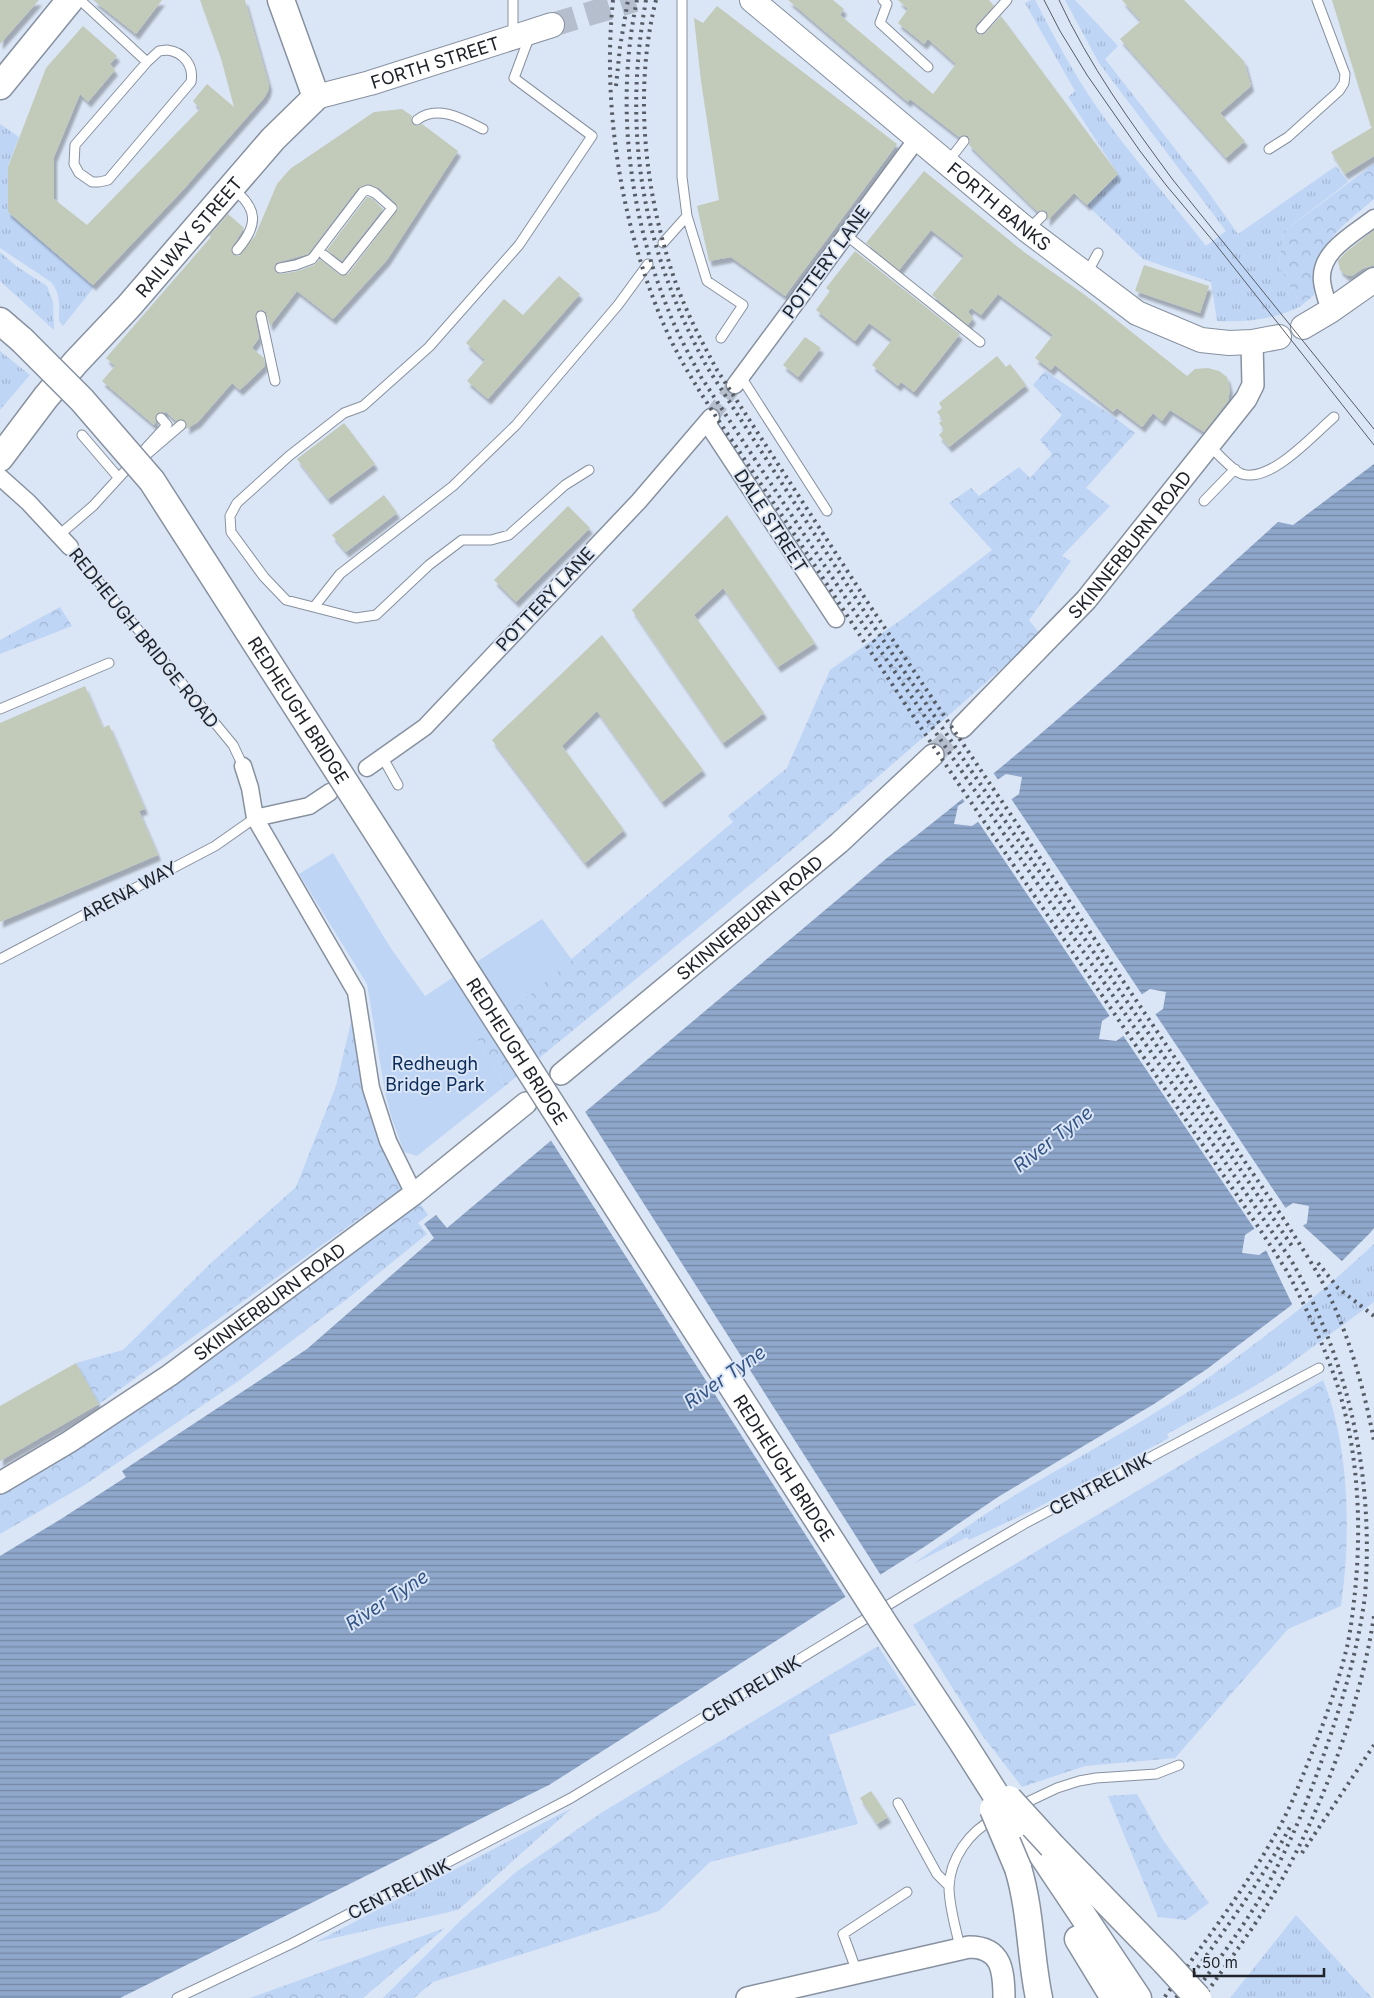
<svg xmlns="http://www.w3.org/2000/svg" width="1374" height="1998" font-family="Inter,sans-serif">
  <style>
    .grass { fill: url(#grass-tufts) }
    .forest { fill: url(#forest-crowns) }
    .park { fill: #bed5f6 }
    .water { fill: url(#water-rules); fill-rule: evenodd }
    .pier { fill: #dae5f5 }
    .building { fill: #c2caba; fill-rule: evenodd; filter: url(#shadow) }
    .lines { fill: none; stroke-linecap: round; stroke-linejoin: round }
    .minor-tunnel { stroke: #b5becc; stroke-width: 16; stroke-dasharray: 16 8; stroke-linecap: butt }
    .tertiary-tunnel { stroke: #b5becc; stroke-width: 21; stroke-dasharray: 21 11; stroke-linecap: butt }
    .secondary-tunnel { stroke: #b5becc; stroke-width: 24; stroke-dasharray: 24 12; stroke-linecap: butt }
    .service-casing { stroke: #8791a0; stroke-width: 11 }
    .minor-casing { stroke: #8791a0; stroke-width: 19 }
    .tertiary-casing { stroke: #8791a0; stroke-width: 24 }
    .secondary-casing { stroke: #8791a0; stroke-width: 26 }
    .primary-casing { stroke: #8791a0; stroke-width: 29 }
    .service { stroke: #fff; stroke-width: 9 }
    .minor { stroke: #fff; stroke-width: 16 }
    .tertiary { stroke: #fff; stroke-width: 21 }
    .secondary { stroke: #fff; stroke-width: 24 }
    .primary { stroke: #fff; stroke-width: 26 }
    .tram { stroke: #565c65; stroke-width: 1 }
    .rail { stroke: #565c65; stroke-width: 4; stroke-dasharray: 2.5 5; stroke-linecap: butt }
    .primary-bridge-casing { stroke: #8791a0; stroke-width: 29; stroke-linecap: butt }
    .primary-bridge { stroke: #fff; stroke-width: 26 }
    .labels { text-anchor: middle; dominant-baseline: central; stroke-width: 4; stroke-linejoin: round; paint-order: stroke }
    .street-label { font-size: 18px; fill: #20242a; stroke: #dae5f5 }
    .park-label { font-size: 18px; fill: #0b2c5a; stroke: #dae5f5 }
    .water-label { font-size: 19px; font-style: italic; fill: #335485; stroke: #dae5f5 }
  </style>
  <defs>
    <pattern id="grass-tufts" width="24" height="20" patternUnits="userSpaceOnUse" patternTransform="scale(1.25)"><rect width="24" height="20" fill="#bed5f6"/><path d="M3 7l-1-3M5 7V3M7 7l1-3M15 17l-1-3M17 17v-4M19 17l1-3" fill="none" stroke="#a3b7d3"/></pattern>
    <pattern id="forest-crowns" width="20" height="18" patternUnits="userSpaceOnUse" patternTransform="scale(1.25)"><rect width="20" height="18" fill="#bed5f6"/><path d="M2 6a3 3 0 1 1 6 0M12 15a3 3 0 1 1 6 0" fill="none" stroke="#a3b7d3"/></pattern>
    <pattern id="water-rules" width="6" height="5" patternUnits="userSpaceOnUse" patternTransform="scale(1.25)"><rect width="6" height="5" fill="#8ea7cb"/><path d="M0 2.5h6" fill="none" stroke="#7488a5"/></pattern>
    <filter id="shadow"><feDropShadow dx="3" dy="5.5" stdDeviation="1" flood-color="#0004"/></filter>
  </defs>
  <rect width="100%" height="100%" fill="#dae5f5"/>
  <path class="grass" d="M1031 0H1035C1054 37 1074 74 1098 109 1131 156 1170 200 1206 246L1226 231 1099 63 1065 0H1075L1118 46 1105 59 1204 186 1238 234 1336 166 1348 182 1283 232 1279 266 1301 306C1273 320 1248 322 1217 321L1211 282 1143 259 1087 205 1118 174 1068 97 1075 91 1025 3Z
    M0 124 19 137 8 166V212L94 287 63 326 59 321C59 307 61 293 51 282L0 248Z
    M0 252 16 266 47 286 53 302 54 330 0 281Z
    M0 351 30 375 0 410Z
    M1374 1244V1302L1284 1368 1248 1390 1167 1434 1169 1438 1033 1510 969 1540 967 1537 913 1564C952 1537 990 1510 1030 1486 1092 1449 1157 1415 1215 1373 1270 1334 1325 1290 1374 1244Z
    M572 1808 458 1910 316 1942Z
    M1296 1915 1372 1998H1230Z"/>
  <path class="forest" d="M1374 164V199C1340 228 1312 246 1314 295L1301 306 1279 266 1283 232Z
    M1045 371 1111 415 1135 433 1086 488 1110 506 1062 556 1071 561 1029 620 1040 634C867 791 686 938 505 1086L477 1039 733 822 728 816 787 768 830 670 905 617 992 550 949 503 971 488 979 496 1019 467 1030 478 1052 454 1040 440 1062 415 1033 385Z
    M60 607 72 626 0 654V640Z
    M354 1009 362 1084 402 1188 99 1404 76 1363 123 1350 212 1262 296 1187 336 1086Z
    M414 1194 428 1215 418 1223 427 1234 347 1299 240 1380 83 1486 0 1534V1483Z
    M1323 1380C1350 1447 1351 1536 1341 1606L1288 1629 1175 1758 1085 1766 1022 1787 982 1735 913 1625Z
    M878 1646 916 1705 829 1735 858 1824 710 1862 659 1911 433 1982 414 1998H383L459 1922 516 1872 601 1813Z
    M1137 1794 1163 1840 1209 1903 1186 1920 1158 1917 1108 1796Z
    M445 1928 363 1998H250Z"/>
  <path class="park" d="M333 853 390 947 425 996 542 919 572 960 477 1039 505 1086 417 1156 404 1152 391 1116 385 1092 367 984 299 874Z"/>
  <path class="water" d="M1374 464V1228L1370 1233 1340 1263 1289 1307 1207 1369 1154 1404 998 1497 924 1547 549 1785 120 1998H0V1556L61 1519 126 1477 122 1471 307 1349 434 1238 424 1224 436 1215 447 1228 887 858C1024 755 1150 637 1278 522L1293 525ZM1006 774 1022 777 1019 794 972 826 954 824 958 806ZM1150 989 1166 992 1163 1009 1116 1041 1099 1039 1102 1021ZM1293 1203 1309 1206 1307 1223 1259 1255 1242 1253 1245 1235Z"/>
  <path class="pier" d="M992 771 999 781 966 804 961 796Z
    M1010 797 1143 996 1111 1018 977 820Z
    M1154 1012 1287 1210 1256 1231 1122 1034Z
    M584 1110 882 1577 847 1599 550 1139Z
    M1301 1224 1344 1263 1293 1306 1265 1248Z"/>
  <path class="building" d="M0 0H39L0 44Z
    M93 0H162L136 34Z
    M200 0H245L269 85 268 91 264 98 182 191 93 285 8 212V167L46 68 83 26 117 56 110 64 115 70 88 102 80 94 54 157V199L87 225 200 109 193 101 207 84 234 107 221 58Z
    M788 0H833L844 9 840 15 933 94 956 64 928 39 924 44 898 23 908 9 898 0H989L994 6 976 25 977 33 980 35 985 33 1001 16 1118 174 1087 205 1074 193 1047 221V212L1043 210 1038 212 969 145 970 141 968 136 964 135 959 137 910 99 908 102Z
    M1122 0H1184L1244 61 1251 86 1220 113 1245 141 1226 158 1120 39 1141 21Z
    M1332 0H1374V156L1345 174 1331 152 1373 127H1371Z
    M717 6 897 144 785 296 731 257 709 261 697 206 719 200 701 81 694 18 703 23Z
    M402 109 412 116 411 121 414 125 418 126 422 124 458 151 387 260 333 319 297 291 270 326 266 312 262 310 257 311 255 317 259 338 252 348 264 358 265 366 240 390 232 383 198 422 186 429 187 424 185 421 180 419 176 421 166 412 157 414 155 419 156 422 154 425 102 381 115 366 106 358 211 237 209 236 228 214 244 228 231 249 233 255 239 256 255 236 277 184 290 169 374 112ZM368 184 379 188 396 203 398 209 348 274 340 275 320 259 314 265 298 271 281 274 276 272 274 269 276 263 308 254 358 188Z
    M924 171 1024 252 1085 295 1187 376 1195 369 1208 368 1219 371 1227 377 1230 389 1228 401 1204 432 1170 410 1162 421 1153 413 1142 427 1117 408 1113 412 1055 365 1051 370 1035 358 1053 335 998 294 981 315 971 308 968 312 973 318 968 325 932 295 964 256 931 230 899 270 866 243Z
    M367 197 372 198 383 209 342 261 327 250Z
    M1374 230V265L1362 269 1352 276 1346 275 1340 270 1338 261 1346 252Z
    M855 251 960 334 914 392 901 382 898 386 872 365 892 340 869 323 855 341 816 310 830 291 826 288Z
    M1144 265 1209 286 1200 313 1135 291Z
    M559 276 580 294 488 399 467 381 485 360 466 343 504 299 523 315Z
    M805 337 821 348 798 377 783 365Z
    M997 356 1006 367 1010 364 1026 385 949 447 939 435 944 430 939 423 943 420 937 412 942 408 939 403Z
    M344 423 375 464 328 499 297 459Z
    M384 495 397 513 346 552 332 535Z
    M568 506 590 528 516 602 494 580Z
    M727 515 815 643 778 667 723 588 694 615 764 713 723 743 632 610Z
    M602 635 703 770 662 802 597 711 562 746 624 830 585 863 492 740Z
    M85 686 103 728 109 725 145 809 139 811 158 855 0 922V723Z
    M76 1363 99 1404 0 1461V1406Z
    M871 1791 888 1817 877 1824 860 1798Z"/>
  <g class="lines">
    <path class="minor-tunnel" d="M711 417 735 385"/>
    <path class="tertiary-tunnel" d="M933 755 962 727"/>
    <path class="secondary-tunnel" d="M552 25 635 0"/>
    <defs>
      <path id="service" d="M80 0 147 62
        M513 0V37
        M682 0V177L687 216 707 281 743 305 721 338
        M883 0 887 4 880 23 928 67
        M981 29 1007 0
        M530 35 514 78 592 136 519 245 429 347 363 406 344 413 289 456 237 503 230 516 231 532 264 577 286 600 356 618 376 615 429 565 462 540H491L509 535 565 485 589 470
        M167 50C184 52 194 66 191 82L108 180 99 182H92L79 173 74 164 75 145 147 62 159 51Z
        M417 120C437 104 463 119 483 129
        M1269 149 1288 137 1339 91 1344 83 1345 74 1317 0
        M947 163 964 141
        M232 188C258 208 259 225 237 250
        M1028 230 1042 216
        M846 235 980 342
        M663 243 687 216
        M280 268 296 265 312 259 363 192 368 190 375 193 392 208 343 270 324 255
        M1087 273 1098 253
        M261 316 275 381
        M741 377 827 511
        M82 435 118 477
        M1210 446C1218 454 1233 471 1242 474 1271 483 1313 435 1334 417
        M146 455 181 425
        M1204 501 1235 469
        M59 535 93 506 167 425 161 418
        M70 547 233 745 243 766
        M314 607 340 574 453 486 516 425 618 305 648 264
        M0 709 109 663
        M383 758 398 785
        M0 959 215 846 255 818
        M898 1803 937 1874 949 1886
        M1019 1806 1057 1788 1079 1781 1096 1778 1156 1774 1179 1765
        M960 1948C956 1928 949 1907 949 1887 950 1858 970 1831 994 1819
        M857 1972 843 1934 907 1892
        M177 1998 293 1943 571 1798 959 1562 1024 1524 1319 1368"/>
      <path id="minor" d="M1330 311C1327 301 1323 291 1322 281 1319 251 1354 234 1374 218
        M735 385 917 139
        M707 423 836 619
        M0 477 28 502 70 547
        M243 766 250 788 255 818 356 992 371 1088 388 1141 414 1194
        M367 768 425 727 639 501 711 417
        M255 818 309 806 330 792"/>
      <g id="tertiary">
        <path id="s1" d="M962 727 1086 600 1246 399 1253 385 1252 342"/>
        <path id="s2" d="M561 1074 839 843 933 755"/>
        <path id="s3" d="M0 1483 69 1442 170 1375 414 1194 526 1103"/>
        <path d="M747 1998 969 1947C1002 1947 1004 1971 1004 1998"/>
      </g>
      <g id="secondary">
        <path id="s4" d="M752 0 1027 230 1137 313 1201 340 1229 343 1252 342 1279 337"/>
        <path id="s5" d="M316 97 370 83 552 25"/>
        <path d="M1303 327 1330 311 1374 280"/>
      </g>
      <g id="primary">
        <path d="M0 86 70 0"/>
        <path d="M0 321 22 340"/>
        <path id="s6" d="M0 458 46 397 76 362 129 306 273 139 316 97 281 0"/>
        <path d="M1017 1828 1041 1853 1138 1998"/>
        <path d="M1052 1846 1165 1962"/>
        <path d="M1018 1868C1031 1911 1030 1955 1039 1998"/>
        <path d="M1078 1939 1114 1998"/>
      </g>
    </defs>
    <use href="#service" class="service-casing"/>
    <use href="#minor" class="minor-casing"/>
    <use href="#tertiary" class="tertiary-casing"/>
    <use href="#secondary" class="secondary-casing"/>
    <use href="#primary" class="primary-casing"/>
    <use href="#service" class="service"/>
    <use href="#minor" class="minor"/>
    <use href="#tertiary" class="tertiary"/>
    <use href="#secondary" class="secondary"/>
    <use href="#primary" class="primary"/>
    <path class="tram" d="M1044 0 1060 31 1087 75 1140 151 1166 185 1213 241 1374 445
      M1059 0C1089 65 1131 123 1173 180L1374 429"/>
    <path class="rail" d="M613 0C602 106 621 226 664 325 682 367 709 406 735 445 766 492 798 539 828 586 936 754 1050 917 1161 1083 1203 1146 1247 1208 1288 1273 1306 1308 1323 1343 1336 1381 1358 1448 1362 1522 1355 1592 1353 1610 1351 1629 1347 1647 1338 1684 1325 1720 1311 1755 1301 1780 1292 1804 1279 1828 1246 1888 1204 1943 1164 1998
      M637 0C615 104 629 214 669 312 678 335 690 356 701 377L868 632 1291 1260C1350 1364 1374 1477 1365 1596 1358 1649 1343 1700 1325 1751 1307 1804 1286 1855 1257 1903 1237 1936 1213 1967 1191 1998
      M646 0C622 134 642 248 707 367L875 628 1294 1249
      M656 0C635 83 643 178 668 259 679 298 698 335 717 370L870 606 1287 1224C1302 1248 1318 1272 1330 1297 1351 1342 1365 1393 1374 1441
      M616 86 620 47 628 0
      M1318 1263 1338 1288 1374 1316
      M1302 1853 1374 1745
      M1176 1998C1216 1941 1260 1885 1292 1823
      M1203 1998C1223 1969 1245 1940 1264 1910 1316 1826 1359 1714 1374 1616"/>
    <defs>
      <g id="primary-bridge">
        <path id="s7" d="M22 340 82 400 152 481 885 1625 961 1740 1015 1825"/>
        <path d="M1009 1799 1052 1846"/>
        <path d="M993 1809 1018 1868"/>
        <path d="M1165 1962 1198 1998"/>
      </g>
    </defs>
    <use href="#primary-bridge" class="primary-bridge-casing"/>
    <use href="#primary-bridge" class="primary-bridge"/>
  </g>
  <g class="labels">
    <g class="street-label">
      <text stroke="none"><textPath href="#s5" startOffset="124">FORTH STREET</textPath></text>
      <text stroke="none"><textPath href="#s4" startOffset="322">FORTH BANKS</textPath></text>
      <text stroke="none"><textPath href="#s6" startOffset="291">RAILWAY STREET</textPath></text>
      <text transform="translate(826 262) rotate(-54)">POTTERY LANE</text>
      <text transform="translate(771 521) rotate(57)">DALE STREET</text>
      <text stroke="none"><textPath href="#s1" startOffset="248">SKINNERBURN ROAD</textPath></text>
      <text transform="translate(545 599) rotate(-47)">POTTERY LANE</text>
      <text transform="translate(144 638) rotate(51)">REDHEUGH BRIDGE ROAD</text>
      <text stroke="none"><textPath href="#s7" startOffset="464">REDHEUGH BRIDGE</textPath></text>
      <text transform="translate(129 891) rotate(-28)">ARENA WAY</text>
      <text stroke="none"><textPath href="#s2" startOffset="245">SKINNERBURN ROAD</textPath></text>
      <text stroke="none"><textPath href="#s7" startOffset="869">REDHEUGH BRIDGE</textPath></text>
      <text stroke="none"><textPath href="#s3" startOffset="325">SKINNERBURN ROAD</textPath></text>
      <text stroke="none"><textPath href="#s7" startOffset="1364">REDHEUGH BRIDGE</textPath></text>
      <text transform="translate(1100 1484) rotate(-28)">CENTRELINK</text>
      <text transform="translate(751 1689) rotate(-31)">CENTRELINK</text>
      <text transform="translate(399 1889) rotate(-27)">CENTRELINK</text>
    </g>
    <g class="park-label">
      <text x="435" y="1063">Redheugh<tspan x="435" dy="21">Bridge Park</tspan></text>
    </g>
    <g class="water-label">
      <text transform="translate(1053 1139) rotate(-38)">River Tyne</text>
      <text transform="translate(725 1377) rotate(-35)">River Tyne</text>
      <text transform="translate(387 1600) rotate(-33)">River Tyne</text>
    </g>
  </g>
  <path d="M1194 1968v8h130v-8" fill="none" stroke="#20242a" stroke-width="2.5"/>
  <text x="1202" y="1968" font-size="15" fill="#20242a" stroke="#dae5f5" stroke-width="4" paint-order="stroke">50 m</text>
</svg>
